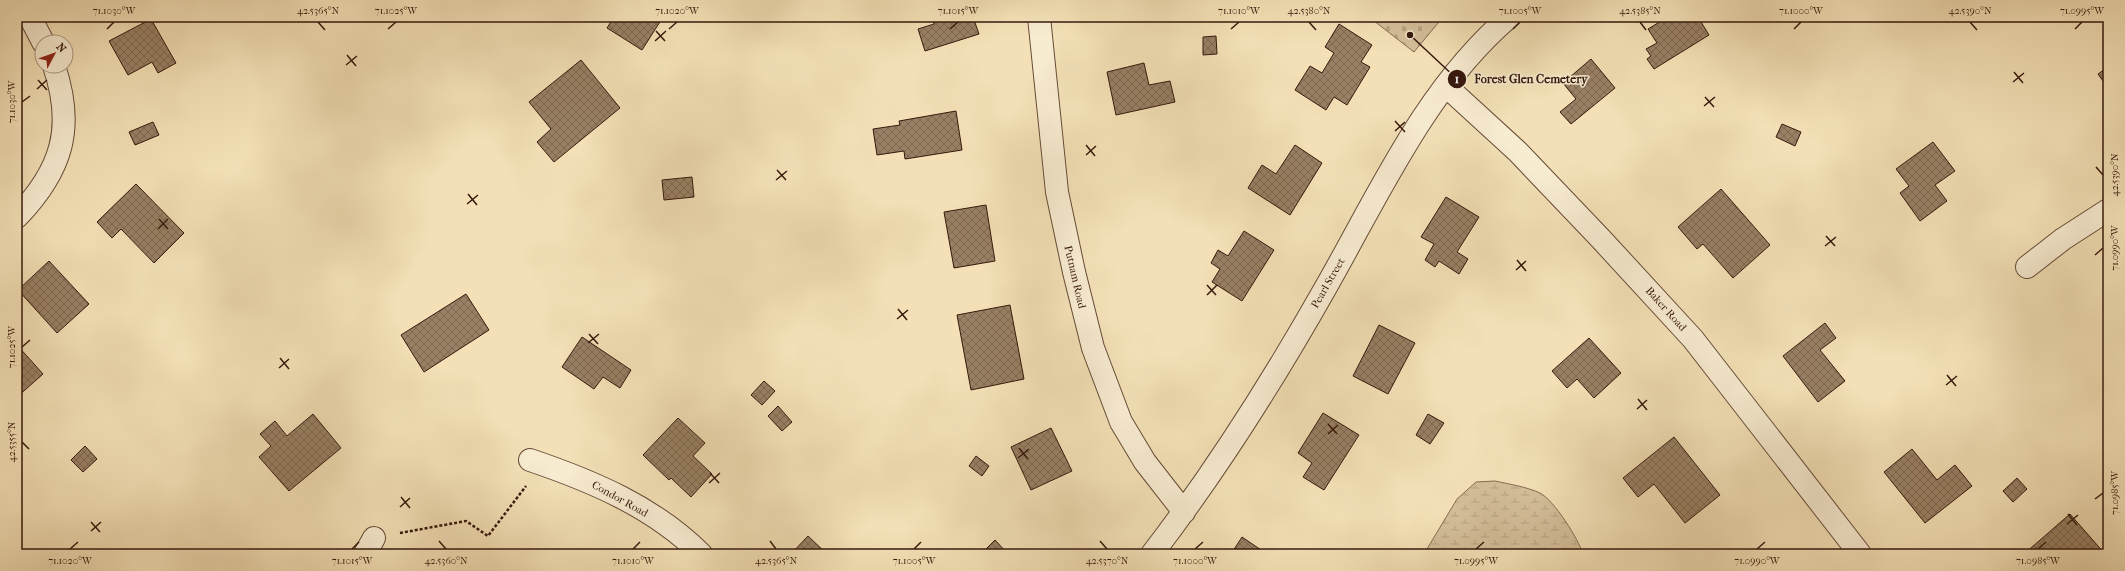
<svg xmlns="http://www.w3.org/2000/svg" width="2125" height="571" font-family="'IM FELL French Canon',serif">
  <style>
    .wetland { fill: url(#wetland-marsh); stroke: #846b52 }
    .cemetery { fill: url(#cemetery-stones); stroke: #846b52 }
    .building { fill: url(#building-cross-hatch); stroke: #36180c }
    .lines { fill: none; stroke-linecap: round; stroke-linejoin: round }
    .minor-casing { stroke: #654a36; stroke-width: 24 }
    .path { stroke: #36180c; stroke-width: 2.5; stroke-dasharray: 3 2; stroke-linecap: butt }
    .minor { stroke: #f7ebd0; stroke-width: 22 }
    .ticks { fill: none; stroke: #36180c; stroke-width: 1.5 }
    .labels { text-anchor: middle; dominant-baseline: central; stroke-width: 3; stroke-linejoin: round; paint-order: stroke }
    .street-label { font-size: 11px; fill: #36180c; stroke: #f7ebd0 }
    .leader { fill: none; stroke: #36180c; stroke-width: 1.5 }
    .callout-dot { fill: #36180c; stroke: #f7ebd0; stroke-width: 1.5 }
    .mark-label { font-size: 12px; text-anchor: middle; font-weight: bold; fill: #fff }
    .callout-label { font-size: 12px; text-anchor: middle; font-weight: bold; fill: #36180c; stroke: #f7ebd0; stroke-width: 3; stroke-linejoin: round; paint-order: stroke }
    .neatline { fill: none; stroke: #36180c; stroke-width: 1.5 }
    .ticks-label { font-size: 10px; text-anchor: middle; fill: #36180c }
  </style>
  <defs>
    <pattern id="wetland-marsh" width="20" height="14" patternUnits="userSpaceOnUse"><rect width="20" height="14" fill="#d3be99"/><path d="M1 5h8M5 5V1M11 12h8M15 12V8" fill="none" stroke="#b6a383"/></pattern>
    <pattern id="cemetery-stones" width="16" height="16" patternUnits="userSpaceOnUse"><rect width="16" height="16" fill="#d3be99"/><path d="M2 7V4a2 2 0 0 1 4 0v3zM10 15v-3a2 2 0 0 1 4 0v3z" fill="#b6a383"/></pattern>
    <pattern id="building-cross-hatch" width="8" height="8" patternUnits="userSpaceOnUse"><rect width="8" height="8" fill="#988064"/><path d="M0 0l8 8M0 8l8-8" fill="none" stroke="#7d6851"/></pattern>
  </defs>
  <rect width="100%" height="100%" fill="#f3e0b6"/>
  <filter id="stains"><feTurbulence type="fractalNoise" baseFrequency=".005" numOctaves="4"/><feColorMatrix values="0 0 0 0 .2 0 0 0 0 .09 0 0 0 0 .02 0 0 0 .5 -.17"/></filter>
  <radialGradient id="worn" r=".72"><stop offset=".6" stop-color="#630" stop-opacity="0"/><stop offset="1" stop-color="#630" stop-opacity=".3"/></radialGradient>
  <path class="wetland" d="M1495 481C1509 484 1527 487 1540 493 1554 500 1579 540 1583 554H1424L1457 499 1476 482Z"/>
  <path class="cemetery" d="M1369 17H1443L1414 52Z"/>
  <path class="building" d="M614 17H663L642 50 607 28Z
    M932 17H973L979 34 925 51 918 29 934 24Z
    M1668 17H1698L1709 35 1654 69 1647 59 1651 56 1646 49 1657 43 1648 29Z
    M151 19 176 63 158 73 152 62 128 75 109 41Z
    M1339 24 1372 45 1361 62 1370 67 1347 105 1334 97 1326 110 1295 90 1310 66 1322 73 1334 53 1325 47Z
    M1216 36 1217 54 1203 55V37Z
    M1591 59 1615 88 1571 124 1560 112 1576 99 1563 83Z
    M581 60 620 108 554 162 537 142 551 129 529 102Z
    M1144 63 1149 85 1170 81 1175 102 1116 115 1107 72Z
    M2108 67V88L2098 74Z
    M956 111 962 150 905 159 904 151 877 155 873 129 900 125 899 121Z
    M153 122 159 135 135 145 129 132Z
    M1782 124 1801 132 1795 146 1776 137Z
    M1933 142 1955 171 1935 185 1947 201 1920 221 1900 193 1909 186 1896 169Z
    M1295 145 1322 163 1290 215 1248 188 1262 165 1276 174Z
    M692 177 694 197 664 200 662 180Z
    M136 184 184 233 154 263 121 229 112 238 97 222Z
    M1721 189 1770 245 1733 278 1703 244 1697 249 1678 227Z
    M1446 197 1479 217 1457 252 1468 259 1459 274 1439 261 1435 267 1425 260 1434 244 1421 237Z
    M986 205 995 261 954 268 944 212Z
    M1244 231 1274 250 1242 301 1212 282 1220 269 1211 263 1218 250 1228 256Z
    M49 261 89 304 57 333 18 290Z
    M466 294 489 330 424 372 401 335Z
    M1010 305 1024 379 971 390 957 315Z
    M1825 323 1836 338 1820 350 1845 381 1818 402 1783 356Z
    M1379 325 1415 343 1388 394 1353 376Z
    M582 337 631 370 620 388 603 377 594 389 562 367Z
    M1589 338 1621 373 1594 398 1577 379 1567 388 1552 371Z
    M17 345 43 374 17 397Z
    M764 381 775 391 762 405 751 395Z
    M778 406 792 422 782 431 768 416Z
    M1323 413 1359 435 1324 490 1303 477 1312 463 1298 453Z
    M313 414 341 448 289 491 259 457 271 446 260 434 275 421 287 436Z
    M1428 414 1444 423 1430 444 1416 435Z
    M678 418 705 443 693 456 712 474 691 497 671 478 669 480 643 455Z
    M1051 428 1072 471 1031 490 1011 447Z
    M1674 437 1720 495 1685 523 1654 484 1638 497 1623 478Z
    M85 446 97 459 83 472 71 460Z
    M1912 449 1937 480 1955 465 1972 486 1925 523 1884 472Z
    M976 456 989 466 982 476 969 466Z
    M2017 478 2027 489 2013 502 2003 491Z
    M2070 514 2105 554H2024Z
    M808 536 827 554H791Z
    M1242 537 1267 554H1231Z
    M995 540 1008 554H981Z"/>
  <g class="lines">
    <defs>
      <path id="minor" d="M30 17 43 42
        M1039 17 1057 192 1074 272 1093 348 1121 422 1145 462 1184 512
        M1446 86 1518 152 1601 239 1693 339 1860 554
        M17 217C62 170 75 128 54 66
        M2027 267 2063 239 2108 210
        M530 460C592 481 654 507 701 554
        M365 554 374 538
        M1152 554C1216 471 1274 379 1326 287 1379 194 1426 88 1509 17"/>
    </defs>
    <use href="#minor" class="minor-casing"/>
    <path class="path" d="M400 533 466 521 488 536 526 486"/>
    <use href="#minor" class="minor"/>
  </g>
  <path class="ticks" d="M318 22 325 30M1309 22 1316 30M1640 22 1646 30M1970 22 1977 30M107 29 114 22M388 29 396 22M669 29 677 22M950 29 958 22M1231 29 1239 22M1513 29 1520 22M1794 29 1801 22M2075 29 2082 22M656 31 665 41M655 41 666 31M347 55 356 66M346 65 357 56M2014 72 2023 83M38 80 47 90M2013 82 2024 73M37 89 47 80M1705 97 1714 107M22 102 30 96M1704 106 1715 97M1395 121 1405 132M1395 131 1405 122M1086 145 1095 156M1086 155 1096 146M2096 167 2103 175M777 170 786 180M776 180 787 171M468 194 477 205M467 204 478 195M159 219 168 229M158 229 168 219M1826 236 1835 246M1825 246 1836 237M2095 255 2103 248M1517 260 1526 271M1516 270 1526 261M1207 285 1216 295M1207 295 1217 285M898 309 907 320M897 319 908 310M589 334 598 344M588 343 599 334M22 347 30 340M280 358 289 369M279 368 289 359M1947 375 1956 386M1946 385 1957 376M1638 399 1647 410M1637 409 1647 400M1328 424 1337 434M1328 434 1338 425M22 442 29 449M1019 448 1028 459M1018 458 1029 449M710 473 719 483M709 483 720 473M401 497 410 508M2095 499 2103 493M400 507 410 498M2068 514 2077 525M91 522 100 532M2067 524 2078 515M91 531 101 522M439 541 446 549M770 541 776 549M1100 541 1107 549M70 549 78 542M352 549 359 542M633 549 640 542M914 549 921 542M1195 549 1203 542M1476 549 1484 542M1757 549 1765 542M2038 549 2046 542"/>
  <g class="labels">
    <g class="street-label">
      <text transform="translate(1075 277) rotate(77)">Putnam Road</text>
      <text transform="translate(1328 283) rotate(-60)">Pearl Street</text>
      <text transform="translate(1666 309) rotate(48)">Baker Road</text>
      <text transform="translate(620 499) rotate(29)">Condor Road</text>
    </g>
  </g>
  <path class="leader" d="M1410 35L1457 79"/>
  <g class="callout-dot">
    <circle cx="1410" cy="35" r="4"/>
    <circle cx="1457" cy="79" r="10"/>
  </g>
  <g class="mark-label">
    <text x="1457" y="83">1</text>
  </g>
  <g class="callout-label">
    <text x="1531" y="83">Forest Glen Cemetery</text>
  </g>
  <rect width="2125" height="571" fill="none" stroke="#f3e0b6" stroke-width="44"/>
  <g transform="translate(54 54) rotate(49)"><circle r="19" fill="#f7ebd0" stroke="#aa9782"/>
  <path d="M0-3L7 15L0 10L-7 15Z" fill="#8f2418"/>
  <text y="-6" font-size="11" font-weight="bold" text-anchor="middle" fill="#36180c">N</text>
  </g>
  <rect x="22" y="22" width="2081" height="527" class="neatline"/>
  <g class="ticks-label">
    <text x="114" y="14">71.1030°W</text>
    <text x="318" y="14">42.5365°N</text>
    <text x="396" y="14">71.1025°W</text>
    <text x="677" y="14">71.1020°W</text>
    <text x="958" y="14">71.1015°W</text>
    <text x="1239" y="14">71.1010°W</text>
    <text x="1309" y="14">42.5380°N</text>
    <text x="1520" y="14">71.1005°W</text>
    <text x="1640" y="14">42.5385°N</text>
    <text x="1801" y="14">71.1000°W</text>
    <text x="1970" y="14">42.5390°N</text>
    <text x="2082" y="14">71.0995°W</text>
    <text transform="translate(11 102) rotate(-90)" y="4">71.1030°W</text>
    <text transform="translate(2114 175) rotate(-90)" y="4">42.5390°N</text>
    <text transform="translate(2114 248) rotate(-90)" y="4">71.0990°W</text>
    <text transform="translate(11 347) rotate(-90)" y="4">71.1025°W</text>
    <text transform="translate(11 442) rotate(-90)" y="4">42.5355°N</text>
    <text transform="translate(2114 493) rotate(-90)" y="4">71.0985°W</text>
    <text x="70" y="564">71.1020°W</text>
    <text x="352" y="564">71.1015°W</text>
    <text x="446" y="564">42.5360°N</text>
    <text x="633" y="564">71.1010°W</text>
    <text x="776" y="564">42.5365°N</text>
    <text x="914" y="564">71.1005°W</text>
    <text x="1107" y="564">42.5370°N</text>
    <text x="1195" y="564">71.1000°W</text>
    <text x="1476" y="564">71.0995°W</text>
    <text x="1757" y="564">71.0990°W</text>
    <text x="2038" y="564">71.0985°W</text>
  </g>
  <rect width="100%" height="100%" filter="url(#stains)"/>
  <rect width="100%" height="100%" fill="url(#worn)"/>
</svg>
